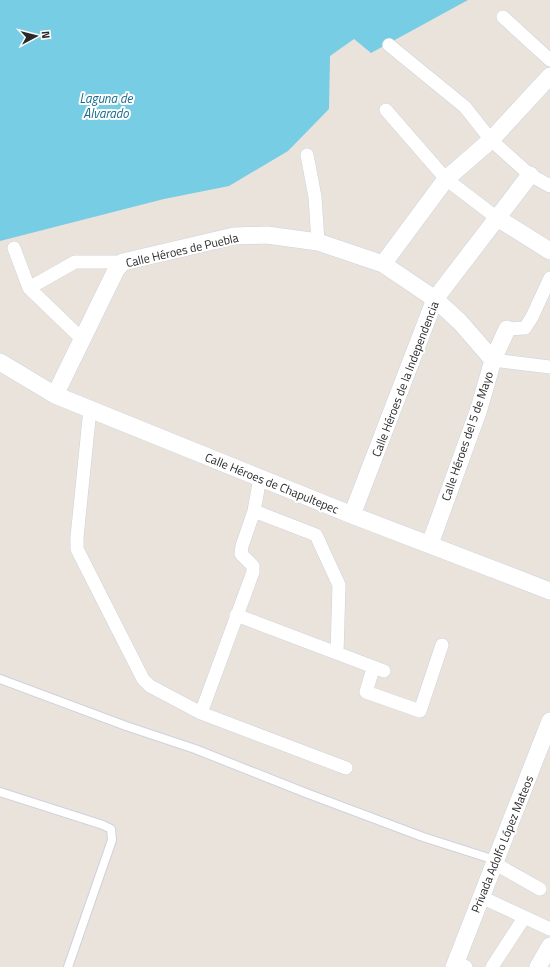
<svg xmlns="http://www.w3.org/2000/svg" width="550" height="967" font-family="'Titillium Web',sans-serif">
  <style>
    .water { fill: #76cde4 }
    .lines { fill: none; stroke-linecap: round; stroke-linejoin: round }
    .service-casing { stroke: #ced2dd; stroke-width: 10 }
    .pedestrian-casing { stroke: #ced2dd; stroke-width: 14 }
    .minor-casing { stroke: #ced2dd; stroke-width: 18 }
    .service { stroke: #fff; stroke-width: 8 }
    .pedestrian { stroke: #fff; stroke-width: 13 }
    .minor { stroke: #fff; stroke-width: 17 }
    .labels { text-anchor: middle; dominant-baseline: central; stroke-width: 4; stroke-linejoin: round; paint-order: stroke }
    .street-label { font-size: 12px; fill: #292929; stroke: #fff }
    .water-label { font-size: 13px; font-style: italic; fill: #186c8e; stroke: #fff }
  </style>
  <rect width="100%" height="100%" fill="#eae3dc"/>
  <path class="water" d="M0 0H468L371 53 354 39 330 56 329 109 288 151 229 186 164 199 0 241Z"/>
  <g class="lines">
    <defs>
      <path id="service" d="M0 679 126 726 195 749 306 793 423 837 495 860
        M0 792 103 825 111 829 112 840 68 967"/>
      <path id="pedestrian" d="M503 17 550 60
        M389 45 465 107 491 140 530 175 550 186
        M386 110 446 179 497 218
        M307 155 315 197 318 242
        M14 248 29 288 82 339
        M29 288 75 262H123
        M507 329 525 328 532 317 550 278
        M493 360 550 367
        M90 409 77 537V549L143 679 150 686 201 713 346 768
        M254 511 316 535 339 585 337 653
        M236 615 384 671
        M373 669 366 692 420 711 442 645
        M201 713 253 572V566L241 554 242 546 254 511 260 478
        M494 863 540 889
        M481 897 550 929
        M457 962 466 967
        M492 967 524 918"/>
      <path id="minor" d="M497 218 550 251
        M383 264 446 179 491 140 550 76
        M0 362 55 395 352 515 550 591
        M55 395 116 270 123 262 234 236 267 235 318 242 383 264 435 299 460 322 493 360
        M352 515 435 299 530 175
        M430 544 479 409 493 360 507 329
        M454 967 550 721
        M538 967 550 946"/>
    </defs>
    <use href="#service" class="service-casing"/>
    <use href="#pedestrian" class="pedestrian-casing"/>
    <use href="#minor" class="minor-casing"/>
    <use href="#service" class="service"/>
    <use href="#pedestrian" class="pedestrian"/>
    <use href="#minor" class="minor"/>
  </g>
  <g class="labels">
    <g class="street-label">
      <text transform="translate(182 250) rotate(-13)">Calle Héroes de Puebla</text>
      <text transform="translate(405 379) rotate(-69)">Calle Héroes de la Independencia</text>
      <text transform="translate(467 436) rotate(-71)">Calle Héroes del 5 de Mayo</text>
      <text transform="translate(272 483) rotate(22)">Calle Héroes de Chapultepec</text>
      <text transform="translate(502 844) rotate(-68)">Privada Adolfo López Mateos</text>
    </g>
    <g class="water-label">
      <text x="106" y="98">Laguna de<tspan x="106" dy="15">Alvarado</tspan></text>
    </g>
  </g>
  <g transform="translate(36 36) rotate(83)" stroke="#ffffff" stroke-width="3" paint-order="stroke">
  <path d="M0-3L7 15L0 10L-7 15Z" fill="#292929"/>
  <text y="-6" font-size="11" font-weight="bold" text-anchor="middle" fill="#292929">N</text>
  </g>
</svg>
